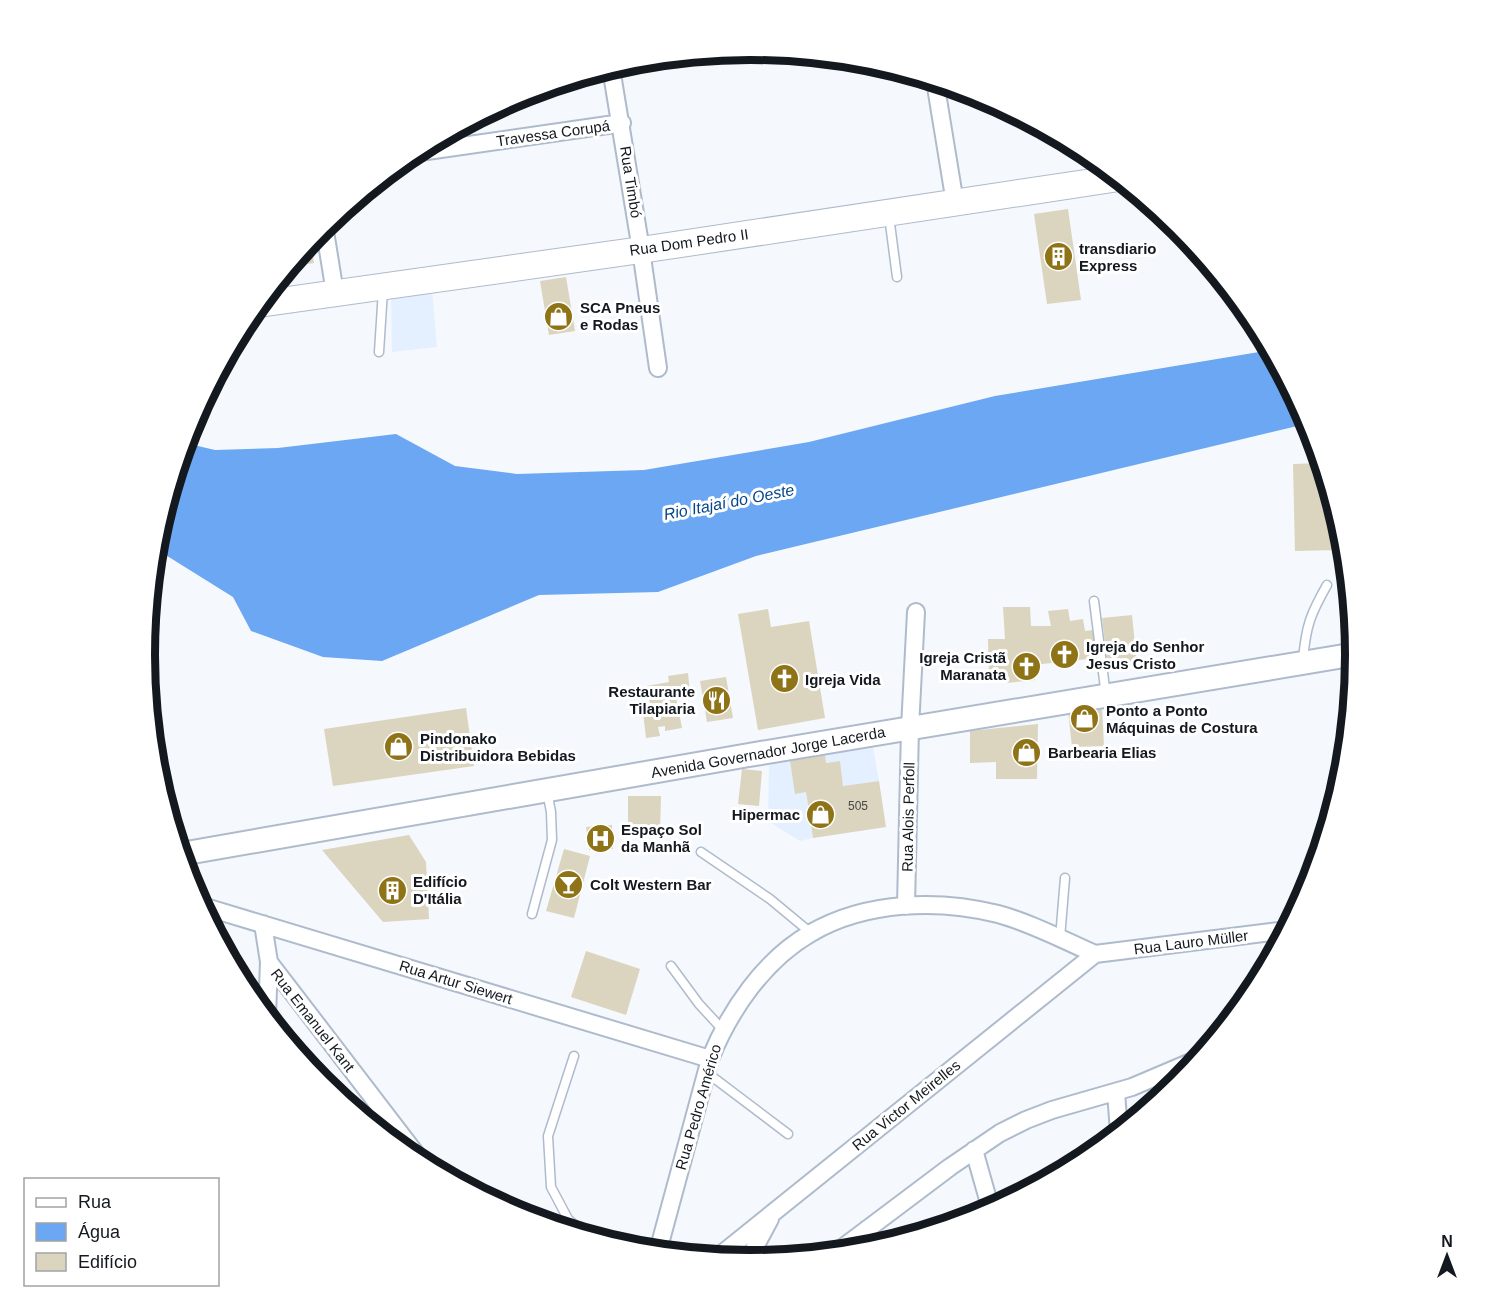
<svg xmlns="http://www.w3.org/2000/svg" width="1501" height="1310" font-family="Arial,sans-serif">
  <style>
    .built { fill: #e4f0ff }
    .water { fill: #6ba7f2 }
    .building { fill: #dbd4bf }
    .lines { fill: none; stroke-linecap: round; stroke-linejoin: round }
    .lane-casing { stroke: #aebbcd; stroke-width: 11 }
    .street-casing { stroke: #aebbcd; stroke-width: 20 }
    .secondary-casing { stroke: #aebbcd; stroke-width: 26 }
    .primary-casing { stroke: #aebbcd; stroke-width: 28 }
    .lane { stroke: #fff; stroke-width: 8 }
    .street { stroke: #fff; stroke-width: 16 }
    .secondary { stroke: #fff; stroke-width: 22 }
    .primary { stroke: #fff; stroke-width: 26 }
    .labels { text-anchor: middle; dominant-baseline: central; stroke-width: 6; stroke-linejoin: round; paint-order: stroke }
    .number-label { font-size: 12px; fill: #464847 }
    .street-label { font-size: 15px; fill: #14191f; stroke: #fff }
    .poi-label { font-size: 15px; font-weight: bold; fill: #14191f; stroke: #fff; text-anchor: start }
    .water-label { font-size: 16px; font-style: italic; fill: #054588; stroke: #fff }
    .rim { fill: none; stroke: #14191f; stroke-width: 8 }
  </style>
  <rect width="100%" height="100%" fill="#f5f8fc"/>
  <path class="built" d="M432 289 437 347 392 352 391 294Z
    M873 748 879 781 843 786 840 761 826 763 825 755Z
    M790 761 795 794 806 792 813 838 800 841 768 821 769 764Z"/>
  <path class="water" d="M1271 350 1310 423 756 556 658 592 539 595 382 661 323 657 251 631 233 597 156 549 157 537 185 443 215 450 278 448 396 434 455 466 517 474 644 470 809 442 995 396Z"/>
  <path class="building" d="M1068 209 1081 300 1047 304 1034 214Z
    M311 241 314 263 290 267 295 260Z
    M566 277 575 331 549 335 540 281Z
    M1322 463 1344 537 1348 571 1337 572V550L1295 551 1293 464Z
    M1003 607H1030L1031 626H1051L1048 611 1068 609 1070 621 1083 619 1085 631 1093 630 1097 658 1033 665 1035 680 1007 683V675H989L988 639H1005Z
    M768 609 771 627 809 621 825 718 758 730 738 614Z
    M1132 615 1137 665 1108 668 1102 618Z
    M688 673 690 693 676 695 670 688 672 698 676 697 682 728 665 731V726L658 727 660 736 646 738 643 712 651 710 647 686 669 682 668 676Z
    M726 677 733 718 707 722 700 681Z
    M466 708 474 766 333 786 324 729Z
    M1102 708 1104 746 1072 747 1068 711Z
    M1038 724 1037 779H996V762L970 763V731Z
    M825 755 826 763 840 761 843 786 879 781 886 827 813 838 806 792 795 794 790 761Z
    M742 769 762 771 759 806 738 804Z
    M628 796H661L660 833H628Z
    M612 825 613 849 589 850 586 827Z
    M409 835 426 862 429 919 383 922 322 850Z
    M564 849 590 856 574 918 546 911Z
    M586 951 640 969 626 1015 571 997Z"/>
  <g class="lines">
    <defs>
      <path id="lane" d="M889 216 897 277
        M379 352 383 290
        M1094 601 1106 696
        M1303 660C1306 626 1310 615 1327 585
        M701 852 770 899 811 933
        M532 914 552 840 551 812 547 791
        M1060 938 1065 878
        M671 966 699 1004 723 1030
        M574 1056 548 1136 551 1187 568 1219 586 1235
        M706 1072 788 1134"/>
      <path id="street" d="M611 68 641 250 658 368
        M935 81 955 203
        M413 153 622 123
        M324 225 335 293
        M202 906 710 1059
        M906 906 910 728 916 612
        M263 924 269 962 267 1016
        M1095 954 1287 930
        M269 962 423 1163
        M1116 1092 1119 1132
        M974 1150 991 1210
        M867 1229 873 1247
        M658 1251 710 1059C730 1010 764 960 811 933 866 901 938 899 998 914 1031 923 1063 940 1095 954
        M837 1252 950 1167 1000 1133 1026 1120 1052 1110 1132 1087 1198 1059
        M718 1257 1095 954
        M748 1260 770 1219"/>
      <path id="secondary" d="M181 854 749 755 1356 654"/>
      <path id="primary" d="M259 304 641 250 1119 178"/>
    </defs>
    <use href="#lane" class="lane-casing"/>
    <use href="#street" class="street-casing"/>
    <use href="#secondary" class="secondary-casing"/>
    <use href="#primary" class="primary-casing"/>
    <use href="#lane" class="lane"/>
    <use href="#street" class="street"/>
    <use href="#secondary" class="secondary"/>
    <use href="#primary" class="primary"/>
  </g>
  <defs>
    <symbol id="building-disc" viewBox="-11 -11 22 22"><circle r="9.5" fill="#8e7317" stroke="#fff"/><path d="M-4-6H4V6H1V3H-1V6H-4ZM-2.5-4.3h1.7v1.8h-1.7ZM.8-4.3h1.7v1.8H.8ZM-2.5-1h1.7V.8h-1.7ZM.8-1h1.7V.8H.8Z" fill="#fff"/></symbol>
    <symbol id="shop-disc" viewBox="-11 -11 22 22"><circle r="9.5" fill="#8e7317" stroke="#fff"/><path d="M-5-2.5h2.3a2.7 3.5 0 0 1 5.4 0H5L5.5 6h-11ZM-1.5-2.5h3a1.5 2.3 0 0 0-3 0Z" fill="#fff"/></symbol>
    <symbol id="church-disc" viewBox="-11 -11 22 22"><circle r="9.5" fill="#8e7317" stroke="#fff"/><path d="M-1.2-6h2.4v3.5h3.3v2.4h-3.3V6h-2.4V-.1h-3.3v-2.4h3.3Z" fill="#fff"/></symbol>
    <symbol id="restaurant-disc" viewBox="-11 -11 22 22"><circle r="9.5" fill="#8e7317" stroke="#fff"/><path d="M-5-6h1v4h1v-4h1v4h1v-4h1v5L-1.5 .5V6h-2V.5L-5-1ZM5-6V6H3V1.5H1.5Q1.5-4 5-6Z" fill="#fff"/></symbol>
    <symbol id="hospital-disc" viewBox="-11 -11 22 22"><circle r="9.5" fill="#8e7317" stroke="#fff"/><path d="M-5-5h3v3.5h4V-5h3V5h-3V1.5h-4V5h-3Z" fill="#fff"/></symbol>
    <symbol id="bar-disc" viewBox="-11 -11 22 22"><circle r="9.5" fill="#8e7317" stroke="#fff"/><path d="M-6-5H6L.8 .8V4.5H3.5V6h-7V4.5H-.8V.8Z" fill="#fff"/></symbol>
  </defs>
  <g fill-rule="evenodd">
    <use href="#building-disc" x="1042" y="240" width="33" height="33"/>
    <use href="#shop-disc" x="542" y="300" width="33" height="33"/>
    <use href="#church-disc" x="1048" y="638" width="33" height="33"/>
    <use href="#church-disc" x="1010" y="650" width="33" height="33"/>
    <use href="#church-disc" x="768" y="662" width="33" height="33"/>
    <use href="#restaurant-disc" x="700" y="684" width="33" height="33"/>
    <use href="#shop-disc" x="1068" y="702" width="33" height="33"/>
    <use href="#shop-disc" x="382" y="730" width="33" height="33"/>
    <use href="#shop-disc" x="1010" y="736" width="33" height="33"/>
    <use href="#shop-disc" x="804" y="798" width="33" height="33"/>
    <use href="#hospital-disc" x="584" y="822" width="33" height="33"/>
    <use href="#bar-disc" x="552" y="868" width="33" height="33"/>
    <use href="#building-disc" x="376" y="874" width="33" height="33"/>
  </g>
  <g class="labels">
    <g class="number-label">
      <text x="858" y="806">505</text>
    </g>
    <g class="street-label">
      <text transform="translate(553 133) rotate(-8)">Travessa Corupá</text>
      <text transform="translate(631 182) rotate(81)">Rua Timbó</text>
      <text transform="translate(689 242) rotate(-8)">Rua Dom Pedro II</text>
      <text transform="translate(768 752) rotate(-10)">Avenida Governador Jorge Lacerda</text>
      <text transform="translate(908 817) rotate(-89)">Rua Alois Perfoll</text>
      <text transform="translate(1191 942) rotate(-7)">Rua Lauro Müller</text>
      <text transform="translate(456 982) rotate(17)">Rua Artur Siewert</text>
      <text transform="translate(313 1020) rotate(52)">Rua Emanuel Kant</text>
      <text transform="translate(906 1105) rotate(-39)">Rua Victor Meirelles</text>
      <text transform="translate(698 1107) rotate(-74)">Rua Pedro Américo</text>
    </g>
    <g class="poi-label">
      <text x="1079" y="248">transdiario<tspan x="1079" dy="17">Express</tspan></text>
      <text x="580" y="307">SCA Pneus<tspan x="580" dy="17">e Rodas</tspan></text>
      <text x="1086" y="646">Igreja do Senhor<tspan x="1086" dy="17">Jesus Cristo</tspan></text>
      <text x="1006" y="657" text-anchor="end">Igreja Cristã<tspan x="1006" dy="17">Maranata</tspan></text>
      <text x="805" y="679">Igreja Vida</text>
      <text x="695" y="691" text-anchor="end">Restaurante<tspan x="695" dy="17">Tilapiaria</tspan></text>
      <text x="1106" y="710">Ponto a Ponto<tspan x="1106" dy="17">Máquinas de Costura</tspan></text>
      <text x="420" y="738">Pindonako<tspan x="420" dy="17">Distribuidora Bebidas</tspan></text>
      <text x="1048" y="752">Barbearia Elias</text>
      <text x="800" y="814" text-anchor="end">Hipermac</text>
      <text x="621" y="829">Espaço Sol<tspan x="621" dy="17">da Manhã</tspan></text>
      <text x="413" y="881">Edifício<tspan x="413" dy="17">D'Itália</tspan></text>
      <text x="590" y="884">Colt Western Bar</text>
    </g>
    <g class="water-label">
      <text transform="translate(729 502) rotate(-11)">Rio Itajaí do Oeste</text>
    </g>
  </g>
  <path d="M0 0H1501V1310H0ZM155 655a595 595 0 1 1 1190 0a595 595 0 1 1-1190 0Z" fill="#fff" fill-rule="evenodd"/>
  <path class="rim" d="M155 655a595 595 0 1 1 1190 0a595 595 0 1 1-1190 0Z"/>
  <rect x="24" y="1178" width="195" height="108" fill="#ffffff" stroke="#a1a3a5" stroke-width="1.5"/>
  <rect x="36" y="1198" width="30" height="9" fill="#ffffff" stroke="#a1a3a5" stroke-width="1.5"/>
  <text x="78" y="1208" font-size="18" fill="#14191f">Rua</text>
  <rect x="36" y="1223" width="30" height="18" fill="#6ba7f2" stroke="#a1a3a5" stroke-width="1.5"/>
  <text x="78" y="1238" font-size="18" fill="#14191f">Água</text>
  <rect x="36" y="1253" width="30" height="18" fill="#dbd4bf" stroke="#a1a3a5" stroke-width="1.5"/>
  <text x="78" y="1268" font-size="18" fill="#14191f">Edifício</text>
  <g transform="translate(1447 1256)" stroke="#ffffff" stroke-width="4.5" paint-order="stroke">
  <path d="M0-4.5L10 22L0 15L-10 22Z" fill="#14191f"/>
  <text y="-9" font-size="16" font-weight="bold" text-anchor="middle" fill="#14191f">N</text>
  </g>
</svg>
